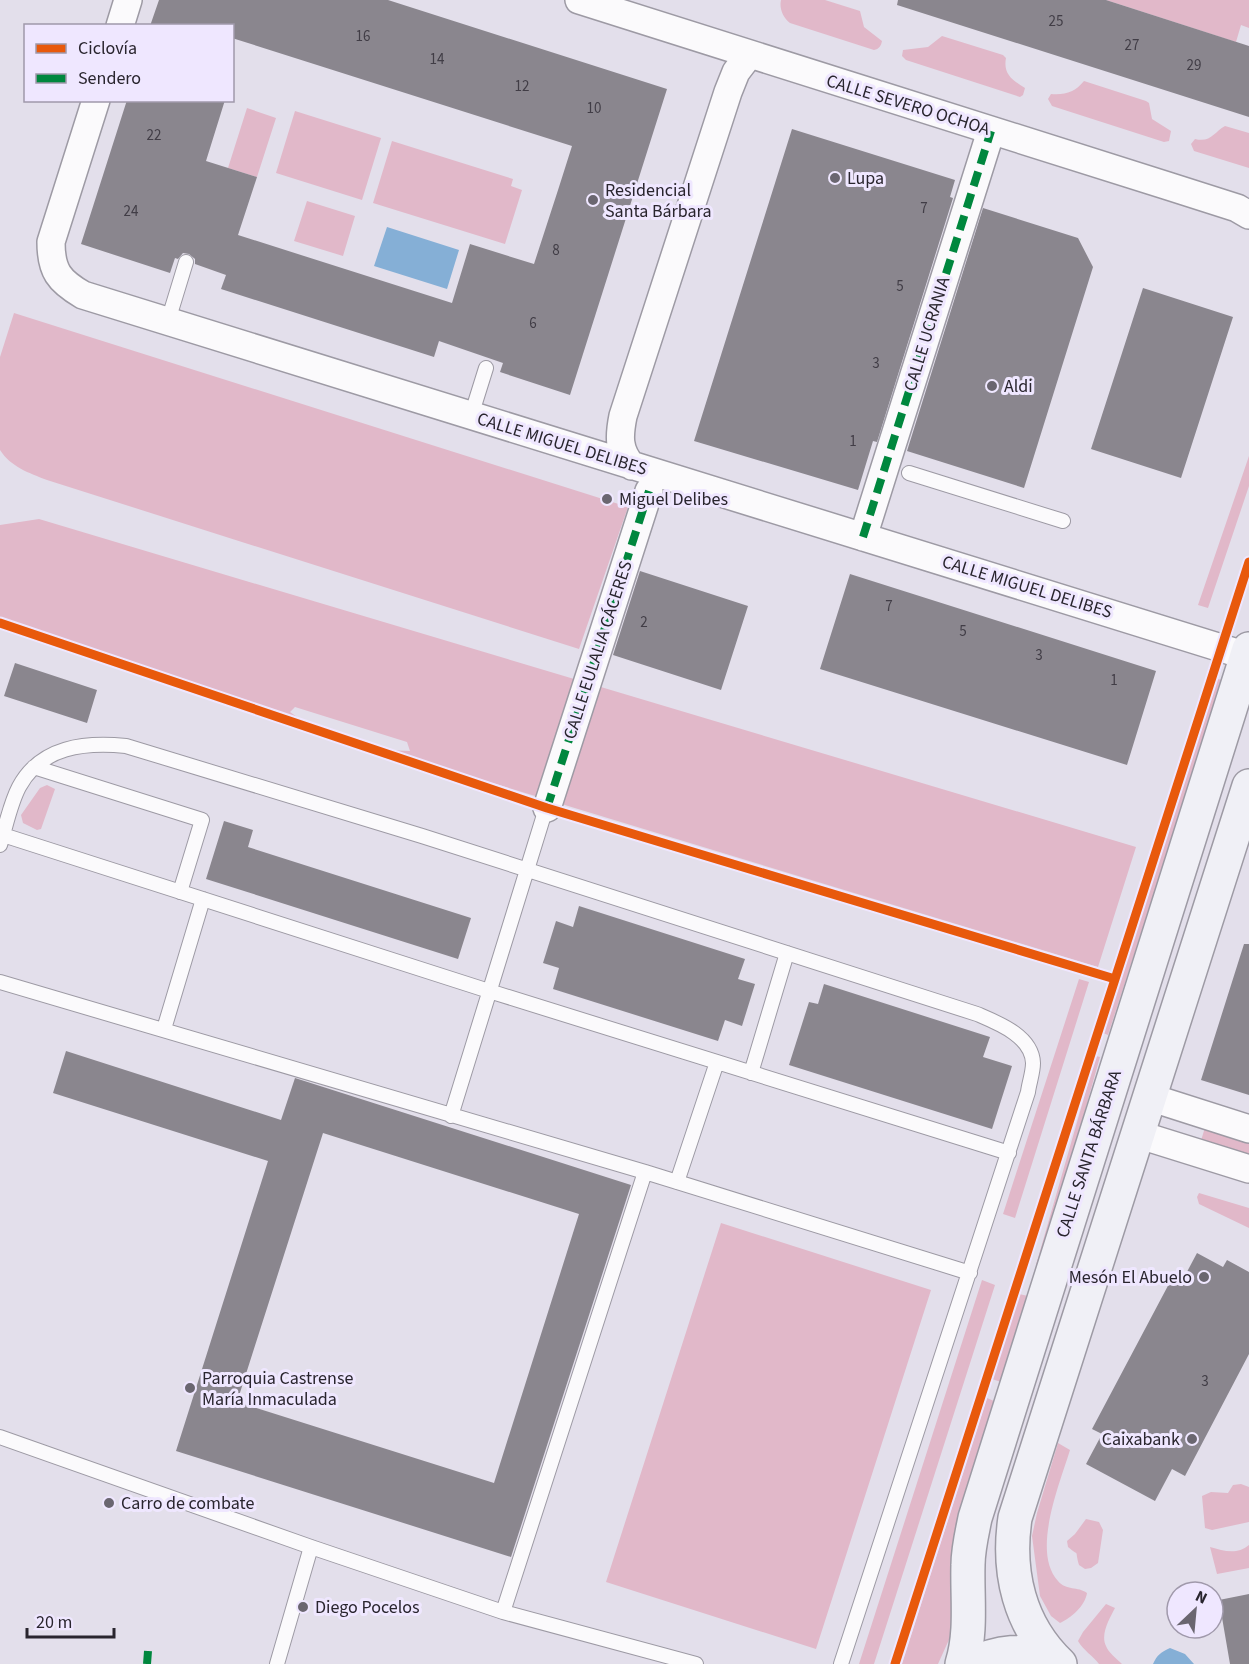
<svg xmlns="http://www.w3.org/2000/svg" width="1249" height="1664" font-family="'Source Sans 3',sans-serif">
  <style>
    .green { fill: #e1b8c9 }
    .water { fill: #85afd6 }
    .building { fill: #8a868e; fill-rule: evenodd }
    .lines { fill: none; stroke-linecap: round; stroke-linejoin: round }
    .lane-casing { stroke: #9d9aa4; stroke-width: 16 }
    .street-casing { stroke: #9d9aa4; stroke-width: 30 }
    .secondary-casing { stroke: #9d9aa4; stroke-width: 36 }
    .lane { stroke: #fbfafc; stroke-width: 14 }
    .street { stroke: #fbfafc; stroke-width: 27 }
    .secondary { stroke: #f0f0f6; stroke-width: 33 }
    .quiet { stroke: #00873e; stroke-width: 8; stroke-dasharray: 15 8; stroke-linecap: butt }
    .cycleway-casing { stroke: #efe7ff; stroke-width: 13 }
    .cycleway { stroke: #e8590c; stroke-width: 9 }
    .poi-dot { fill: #6a6670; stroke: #efe7ff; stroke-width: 2 }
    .labels { text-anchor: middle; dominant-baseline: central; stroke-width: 6; stroke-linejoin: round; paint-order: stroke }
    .number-label { font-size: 15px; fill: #413d46 }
    .street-label { font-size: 18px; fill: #29252e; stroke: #efe7ff }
    .poi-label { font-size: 18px; fill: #29252e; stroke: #efe7ff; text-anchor: start }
  </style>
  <rect width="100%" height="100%" fill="#e3dfeb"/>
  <path class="green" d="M781 0H825L860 11 864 27 882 41C881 46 879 49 874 50L790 23C783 18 779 8 781 0Z
    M1106 0H1249V28L1241 25 1236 42Z
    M942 36 1003 55 1006 58C1003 74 1012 80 1025 88L1023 95 1020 97 906 60 902 56 903 50 928 47Z
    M1084 81 1146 101 1149 103 1152 119 1171 131 1169 141 1164 142 1052 106 1048 99 1051 94C1066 95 1075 92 1084 81Z
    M247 108 276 118 257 177 228 168Z
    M295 111 381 138 362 200 276 173Z
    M1225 126 1249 133V168L1194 151 1191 144 1195 139C1211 143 1214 132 1225 126Z
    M392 141 513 179 511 186 522 190 505 244 373 203Z
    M307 201 355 216 343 256 294 241Z
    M14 313 628 507 579 649 47 480C29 473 11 467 0 450V357Z
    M1249 456V486L1208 608 1198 605Z
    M39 519 1136 847 1098 967 384 750 410 751 407 742 295 707 290 712 308 725 0 619V525Z
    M1217 679 1223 680 1108 1035 1103 1033Z
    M47 785 55 789 41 829 37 830 23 823 21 815 40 788Z
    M1079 979 1089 982 1015 1218 1003 1214Z
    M1096 1056 1100 1057 1041 1267 1036 1265Z
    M1206 1124 1249 1138V1159L1200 1144Z
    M1199 1193 1249 1208V1228L1199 1204 1197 1197Z
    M721 1223 931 1290 816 1649 606 1582Z
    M982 1280 995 1285 874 1664H859Z
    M1019 1294 1028 1296 1001 1382 992 1379Z
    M987 1398 994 1401 964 1495 954 1546 951 1580 952 1633 938 1664H902Z
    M1058 1443 1070 1450C1060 1483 1031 1552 1058 1581 1066 1591 1078 1586 1087 1593 1085 1606 1071 1618 1060 1623L1051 1616 1040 1596 1032 1536 1037 1513Z
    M1241 1484 1249 1487V1522L1212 1530 1205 1528 1202 1496 1211 1492 1228 1493 1233 1485Z
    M1086 1519 1099 1522 1103 1530 1098 1563 1091 1568 1085 1569 1079 1565C1074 1547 1081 1558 1068 1547L1067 1541 1075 1534Z
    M1249 1545V1568L1217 1574 1210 1547C1224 1551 1237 1555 1249 1545Z
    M1106 1604 1115 1608C1110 1618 1100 1634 1106 1646 1108 1652 1117 1659 1122 1664H1099C1093 1656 1083 1650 1078 1641L1083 1632Z"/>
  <path class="water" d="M387 227 459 250 447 289 374 266Z
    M1170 1648 1185 1654 1194 1664H1153C1157 1655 1161 1652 1170 1648Z"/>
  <path class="building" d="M159 0H388L667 89 570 395 500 372 503 363 439 341 434 357 221 289 226 275 195 264V259L189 254 183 253 178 259 175 258 170 273 81 244 127 100H225L206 161 257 177 238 235 452 303 470 244 534 264 559 187 572 146 232 38V26H150Z
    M898 0H1106L1249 46V117L897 5Z
    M792 129 955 180 950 197 953 198 877 442 873 441 858 490 694 441Z
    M983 208 1078 238 1093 267 1024 488 907 451Z
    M1143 288 1233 317 1181 478 1091 449Z
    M640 571 748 606 721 690 613 655Z
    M850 574 1156 671 1127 765 820 669Z
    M15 663 97 690 87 723 4 696Z
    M224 821 253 830 248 847 471 918 458 959 206 879Z
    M579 906 745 959 738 979 755 984 742 1026 725 1020 718 1041 553 989 559 968 543 963 556 921 573 927Z
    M1244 944H1249V1095L1201 1080Z
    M824 984 990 1037 983 1057 1012 1066 992 1129 789 1065 809 1002 818 1004Z
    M66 1051 281 1120 295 1078 631 1185 511 1557 176 1451 268 1161 53 1093ZM323 1133 579 1214 494 1483 237 1402Z
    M1197 1253 1223 1267 1227 1260 1249 1272V1354L1185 1476 1172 1469 1155 1501 1086 1464 1102 1434 1092 1429 1171 1280 1180 1285Z
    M1249 1594V1664H1230L1219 1600Z"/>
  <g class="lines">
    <defs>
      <path id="lane" d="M168 321 186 262
        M471 416 486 368
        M909 473 1063 521
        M34 767 202 820 180 892
        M3 835 489 991 1009 1153
        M0 845C6 826 10 804 19 787 41 746 85 742 126 746L422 836 977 1014C998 1023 1032 1036 1033 1063 1033 1073 1029 1083 1028 1092L841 1664
        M0 982 645 1172 503 1612 311 1547 0 1437
        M164 1029 203 899
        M751 1073 787 953
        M451 1116 543 818
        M645 1172 970 1273
        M677 1182 717 1062
        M503 1612 696 1664
        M277 1664 311 1547"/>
      <path id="street" d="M579 0 1168 186 1237 208 1249 215
        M120 26 128 0
        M96 100 51 242C51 271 59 281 83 295L1247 656
        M632 466C618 450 619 436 623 416L728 92 736 72 749 55
        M863 537 991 131
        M547 808 649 491
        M1149 1097 1249 1129
        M1137 1134 1249 1169"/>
      <path id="secondary" d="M962 1664C972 1632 967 1598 968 1565 968 1549 972 1533 975 1518L1249 649
        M974 1664C999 1650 1023 1651 1051 1655
        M1060 1664C1019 1625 1007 1572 1015 1518L1249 786"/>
    </defs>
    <use href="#lane" class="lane-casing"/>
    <use href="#street" class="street-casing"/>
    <use href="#secondary" class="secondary-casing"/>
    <use href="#lane" class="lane"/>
    <use href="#street" class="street"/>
    <use href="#secondary" class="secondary"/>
    <path class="quiet" d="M863 537 991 131
      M547 808 649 491
      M147 1664 148 1651"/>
    <defs>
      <path id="cycleway" d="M0 623 547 808 1115 979
        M895 1664 1249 562"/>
    </defs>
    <use href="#cycleway" class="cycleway-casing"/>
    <use href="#cycleway" class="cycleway"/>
  </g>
  <g class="poi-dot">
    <circle cx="835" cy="178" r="6"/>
    <circle cx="593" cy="200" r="6"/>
    <circle cx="992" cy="386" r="6"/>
    <circle cx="607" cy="499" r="6"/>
    <circle cx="1204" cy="1277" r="6"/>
    <circle cx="190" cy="1388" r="6"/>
    <circle cx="1192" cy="1439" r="6"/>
    <circle cx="109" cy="1503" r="6"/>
    <circle cx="303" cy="1607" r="6"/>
  </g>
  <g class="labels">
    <g class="number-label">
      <text x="1056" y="21">25</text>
      <text x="363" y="36">16</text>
      <text x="1132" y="45">27</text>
      <text x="437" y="59">14</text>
      <text x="1194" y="65">29</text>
      <text x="522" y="86">12</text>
      <text x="594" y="108">10</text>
      <text x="154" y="135">22</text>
      <text x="924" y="208">7</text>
      <text x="131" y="211">24</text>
      <text x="556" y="250">8</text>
      <text x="900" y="286">5</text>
      <text x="533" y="323">6</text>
      <text x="876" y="363">3</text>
      <text x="853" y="441">1</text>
      <text x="889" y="606">7</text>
      <text x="644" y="622">2</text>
      <text x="963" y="631">5</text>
      <text x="1039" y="655">3</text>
      <text x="1114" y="680">1</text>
      <text x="1205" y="1381">3</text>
    </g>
    <g class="street-label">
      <text transform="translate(908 105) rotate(17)">CALLE SEVERO OCHOA</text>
      <text transform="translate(927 334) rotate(-73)">CALLE UCRANIA</text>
      <text transform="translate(562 444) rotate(17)">CALLE MIGUEL DELIBES</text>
      <text transform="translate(1027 587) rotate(17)">CALLE MIGUEL DELIBES</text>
      <text transform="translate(598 650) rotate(-72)">CALLE EULALIA CÁCERES</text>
      <text transform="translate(1089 1154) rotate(-72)">CALLE SANTA BÁRBARA</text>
    </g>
    <g class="poi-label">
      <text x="847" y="178">Lupa</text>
      <text x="605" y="190">Residencial<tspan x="605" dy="21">Santa Bárbara</tspan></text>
      <text x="1004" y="386">Aldi</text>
      <text x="619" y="499">Miguel Delibes</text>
      <text x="1192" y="1277" text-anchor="end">Mesón El Abuelo</text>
      <text x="202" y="1378">Parroquia Castrense<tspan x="202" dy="21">María Inmaculada</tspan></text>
      <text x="1180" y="1439" text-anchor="end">Caixabank</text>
      <text x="121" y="1503">Carro de combate</text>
      <text x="315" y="1607">Diego Pocelos</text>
    </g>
  </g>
  <rect x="24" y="24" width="210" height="78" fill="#efe7ff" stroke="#a099ab" stroke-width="1.5"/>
  <rect x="36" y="44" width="30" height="9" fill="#e8590c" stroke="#a099ab" stroke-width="1.5"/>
  <text x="78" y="54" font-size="18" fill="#29252e">Ciclovía</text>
  <rect x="36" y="74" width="30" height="9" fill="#00873e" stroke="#a099ab" stroke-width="1.5"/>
  <text x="78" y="84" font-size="18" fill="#29252e">Sendero</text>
  <g transform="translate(1195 1610) rotate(26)"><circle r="28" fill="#efe7ff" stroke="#a099ab" stroke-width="1.5"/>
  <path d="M0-4.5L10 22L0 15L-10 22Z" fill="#6a6670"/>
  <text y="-9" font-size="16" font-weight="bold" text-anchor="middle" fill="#29252e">N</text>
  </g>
  <path d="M27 1628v9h87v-9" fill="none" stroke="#29252e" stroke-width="3"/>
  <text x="36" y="1628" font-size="18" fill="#29252e" stroke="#efe7ff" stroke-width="4.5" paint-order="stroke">20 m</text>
</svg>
